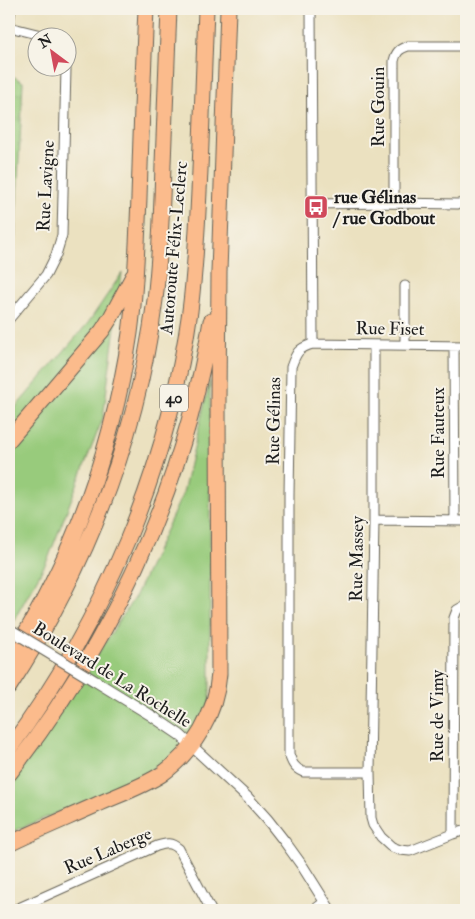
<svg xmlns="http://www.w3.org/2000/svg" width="475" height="919" font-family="'IM FELL Double Pica',serif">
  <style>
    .grass { fill: #98cb7c; stroke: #5a744c }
    .park { fill: url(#park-tufts); stroke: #5a744c }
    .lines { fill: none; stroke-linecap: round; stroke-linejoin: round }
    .service-casing { stroke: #646155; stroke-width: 6 }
    .minor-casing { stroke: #646155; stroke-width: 11 }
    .tertiary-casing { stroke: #646155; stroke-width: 12 }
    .motorway-casing { stroke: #646155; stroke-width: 17 }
    .path { stroke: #646155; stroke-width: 1; stroke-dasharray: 1 4; stroke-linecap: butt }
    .service { stroke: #fff; stroke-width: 4.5 }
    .minor { stroke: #fff; stroke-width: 9 }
    .tertiary { stroke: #fff; stroke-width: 10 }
    .motorway { stroke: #fbbb8c; stroke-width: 15 }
    .tertiary-bridge-casing { stroke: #646155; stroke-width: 12; stroke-linecap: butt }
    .tertiary-bridge { stroke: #fff; stroke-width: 10 }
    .labels { text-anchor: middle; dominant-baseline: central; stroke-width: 4; stroke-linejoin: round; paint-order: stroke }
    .shield { fill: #f7f3e8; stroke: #5e5c59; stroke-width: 1 }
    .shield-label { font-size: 16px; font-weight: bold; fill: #1c1c1c }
    .street-label { font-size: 18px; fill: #1c1c1c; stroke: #f7f3e8 }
    .poi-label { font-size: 18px; font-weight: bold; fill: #1c1c1c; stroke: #f7f3e8; text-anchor: start }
  </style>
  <defs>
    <pattern id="park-tufts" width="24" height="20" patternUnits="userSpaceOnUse" patternTransform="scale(1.25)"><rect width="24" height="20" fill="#98cb7c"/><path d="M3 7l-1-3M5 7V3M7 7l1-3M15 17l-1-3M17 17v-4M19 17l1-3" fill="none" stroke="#82ae6b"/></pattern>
  </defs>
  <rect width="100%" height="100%" fill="#f7f3e8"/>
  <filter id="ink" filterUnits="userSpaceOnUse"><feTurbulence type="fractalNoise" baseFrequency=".02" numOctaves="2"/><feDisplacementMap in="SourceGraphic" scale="10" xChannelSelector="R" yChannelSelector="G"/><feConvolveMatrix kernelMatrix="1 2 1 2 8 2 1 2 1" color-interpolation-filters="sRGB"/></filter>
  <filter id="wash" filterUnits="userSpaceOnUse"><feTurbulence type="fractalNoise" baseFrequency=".0096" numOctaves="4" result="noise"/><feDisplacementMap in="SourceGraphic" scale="20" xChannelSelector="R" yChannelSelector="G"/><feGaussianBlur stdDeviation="1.12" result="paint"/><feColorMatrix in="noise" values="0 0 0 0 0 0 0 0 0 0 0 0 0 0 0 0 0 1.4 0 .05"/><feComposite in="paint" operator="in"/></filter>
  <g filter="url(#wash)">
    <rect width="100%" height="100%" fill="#ebe1c0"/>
    <path class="grass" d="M122 273 103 418 48 559 9 629V415L88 323Z
      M210 381V704L178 751 140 778 9 833V782L32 755 136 595 183 493Z"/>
    <path class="park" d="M9 74 23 82 15 238 9 245Z"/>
  </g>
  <g filter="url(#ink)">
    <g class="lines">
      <defs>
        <path id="service" d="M310 910 323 900"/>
        <path id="minor" d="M311 9 313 344
          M9 24 11 9
          M9 27 41 35 45 38
          M394 203V61C396 52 399 49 408 46H466
          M311 204 394 203 458 204 466 202
          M405 286V345
          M9 319 46 275 56 255 62 235 66 68
          M374 345V520L370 772 371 818 373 825 381 837 392 847 400 850 410 851 453 834 466 830
          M454 346 455 520
          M374 520 466 521
          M370 772H303C294 768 292 763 289 754V495L291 367C296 353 298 348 313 344L466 346
          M453 834 454 618 457 610 466 605
          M14 910 157 846C166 843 171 842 179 849L211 910"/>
        <path id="tertiary" d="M95 681 152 716 180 735 248 798 267 819 285 842 303 867 330 910"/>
        <path id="motorway" d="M9 440 102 331 111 317 133 276
          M9 661C71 561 113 450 130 333 136 289 137 243 139 198 141 135 143 72 146 9
          M9 687C85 570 137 439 155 300 160 255 162 209 163 164 165 112 167 60 169 9
          M9 749C104 620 168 470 190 311 196 264 198 217 200 170 202 116 204 62 206 9
          M9 774C114 639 183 491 211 321
          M9 844C38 830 67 818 96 805 118 795 142 787 162 774 194 751 216 714 219 674L218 403 219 272 228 9"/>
      </defs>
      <use href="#service" class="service-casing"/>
      <use href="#minor" class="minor-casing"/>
      <use href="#tertiary" class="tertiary-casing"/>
      <use href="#motorway" class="motorway-casing"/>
      <path class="path" d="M9 114 13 111"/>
      <use href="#service" class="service"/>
      <use href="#minor" class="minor"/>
      <use href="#tertiary" class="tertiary"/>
      <use href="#motorway" class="motorway"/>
      <defs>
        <path id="tertiary-bridge" d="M9 629 95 681"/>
      </defs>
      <use href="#tertiary-bridge" class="tertiary-bridge-casing"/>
      <use href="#tertiary-bridge" class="tertiary-bridge"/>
    </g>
  </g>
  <defs>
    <symbol id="bus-square" viewBox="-11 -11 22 22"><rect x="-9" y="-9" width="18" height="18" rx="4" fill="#d1495b" stroke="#f7f3e8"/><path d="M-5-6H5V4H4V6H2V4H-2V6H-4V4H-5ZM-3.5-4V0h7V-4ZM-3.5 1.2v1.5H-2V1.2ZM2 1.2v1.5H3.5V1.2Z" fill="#fff"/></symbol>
  </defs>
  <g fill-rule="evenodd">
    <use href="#bus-square" x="302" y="193" width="28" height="28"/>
  </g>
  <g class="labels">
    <rect class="shield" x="160" y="384.5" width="28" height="27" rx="4"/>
    <g class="shield-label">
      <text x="174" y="398">40</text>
    </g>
    <g class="street-label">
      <text transform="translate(378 107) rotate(-90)">Rue Gouin</text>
      <text transform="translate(46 186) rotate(-87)">Rue Lavigne</text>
      <text transform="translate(174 248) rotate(-85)">Autoroute Félix-Leclerc</text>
      <text transform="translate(390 329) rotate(1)">Rue Fiset</text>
      <text transform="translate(274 421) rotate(-89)">Rue Gélinas</text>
      <text transform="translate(438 433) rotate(-90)">Rue Fauteux</text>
      <text transform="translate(357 559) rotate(-89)">Rue Massey</text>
      <text transform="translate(112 675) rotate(32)">Boulevard de La Rochelle</text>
      <text transform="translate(437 716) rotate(-90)">Rue de Vimy</text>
      <text transform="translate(108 851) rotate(-23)">Rue Laberge</text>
    </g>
    <g class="poi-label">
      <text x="334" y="197">rue Gélinas<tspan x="334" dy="21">/ rue Godbout</tspan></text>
    </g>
  </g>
  <rect width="475" height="919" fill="none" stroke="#f7f3e8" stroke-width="30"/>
  <g transform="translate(52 52) rotate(328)"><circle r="24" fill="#f7f3e8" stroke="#9f9d96"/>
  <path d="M0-4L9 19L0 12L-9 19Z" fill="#d1495b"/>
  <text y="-8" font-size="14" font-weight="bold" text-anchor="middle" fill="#1c1c1c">N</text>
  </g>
</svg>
